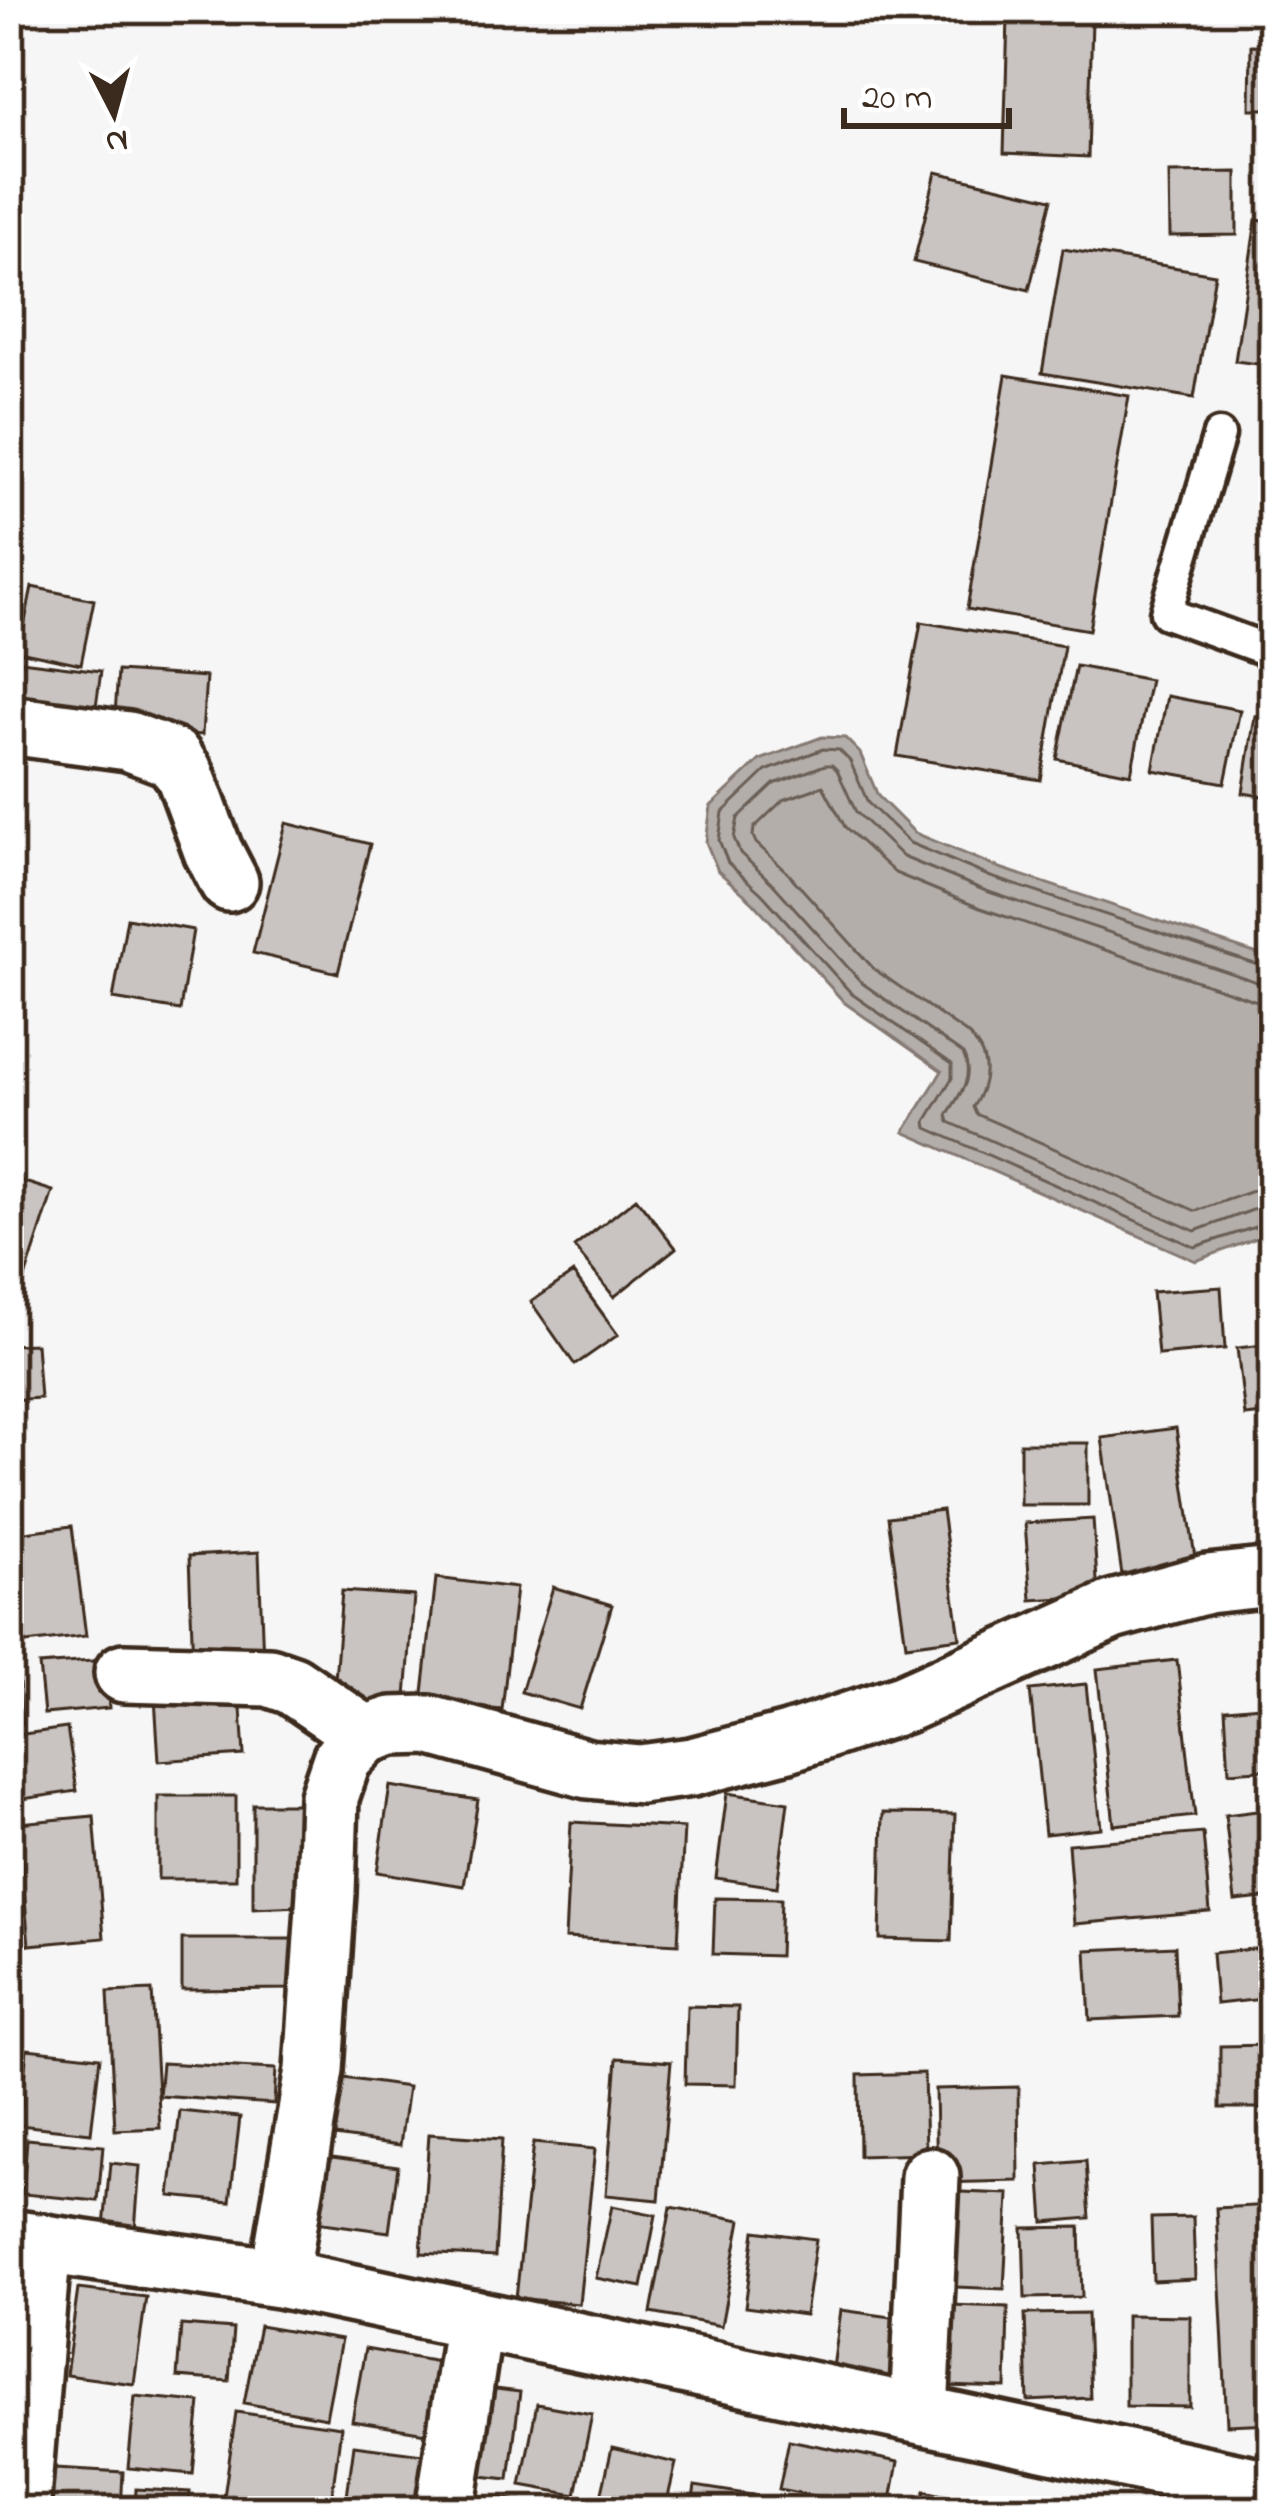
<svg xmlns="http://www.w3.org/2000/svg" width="1282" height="2520" font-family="'Indie Flower',sans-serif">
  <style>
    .water { fill: #b4aeaa; stroke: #847972; stroke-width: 3 }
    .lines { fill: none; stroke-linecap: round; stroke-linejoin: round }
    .shore { stroke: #6b5f56; stroke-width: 3 }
    .building { fill: #c9c3c1; stroke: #3b2a1e; stroke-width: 3 }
    .lane-casing { stroke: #3b2a1e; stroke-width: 39 }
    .street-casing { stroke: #3b2a1e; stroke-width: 66 }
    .lane { stroke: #fff; stroke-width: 30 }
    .street { stroke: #fff; stroke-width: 57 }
  </style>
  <rect width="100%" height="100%" fill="#f7f6f6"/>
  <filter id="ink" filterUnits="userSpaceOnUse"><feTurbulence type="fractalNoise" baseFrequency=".00833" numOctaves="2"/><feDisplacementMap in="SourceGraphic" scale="24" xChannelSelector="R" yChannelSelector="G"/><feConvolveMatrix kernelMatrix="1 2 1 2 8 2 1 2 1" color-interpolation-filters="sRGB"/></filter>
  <g filter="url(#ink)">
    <path class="water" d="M822 737 845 738 860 753 878 796 915 833 994 866 1273 959V1232L1196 1261 904 1132 942 1071 845 1003 753 902 718 871 706 842 711 806 760 760Z"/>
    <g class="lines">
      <path class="shore" d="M1273 970 991 877 910 843 868 803 850 761 839 750 823 749 766 771 723 812 719 840 728 863 762 894 852 994 952 1064V1078L926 1121 927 1128 1195 1247 1273 1221
        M1273 985 1260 983 986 891 903 857 856 812 837 770 832 765H825L774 784 738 818 734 838 740 853 772 883 862 983 963 1054C975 1078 960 1094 947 1115L949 1122 1195 1231 1261 1207 1273 1206
        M1273 1003 1254 1000 980 908 895 873 845 827 823 786 783 800 754 828 753 836 756 843 785 870 874 969 966 1033C991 1055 990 1080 973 1107L976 1114 1196 1211 1255 1190 1273 1188"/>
    </g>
    <path class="building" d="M1008 17 1092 20 1088 157 1004 153Z
      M1251 45 1273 46V109H1250Z
      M936 172 1052 199 1029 290 914 262Z
      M1237 172V235L1170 236 1169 173Z
      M1256 220 1273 222V366L1235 361Z
      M1063 249 1215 274 1194 398 1042 373Z
      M1006 375 1129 396 1089 630 967 609Z
      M9 488 23 596 9 598Z
      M32 587 94 600 81 664 19 651Z
      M921 622 1064 646 1041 780 897 756Z
      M21 661 101 671 93 728 13 718Z
      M1076 666 1150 680 1131 774 1057 759Z
      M118 671 206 677 202 735 114 729Z
      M1167 696 1240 710 1225 783 1153 770Z
      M1255 716 1273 719V798L1243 793Z
      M286 823 370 844 338 973 253 953Z
      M127 918 193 930 180 1010 113 999Z
      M9 1177 53 1191 21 1291 9 1287Z
      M636 1198 676 1248 614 1297 574 1247Z
      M573 1273 618 1335 575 1365 531 1302Z
      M1221 1287 1225 1349 1158 1355 1152 1292Z
      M36 1344 40 1398 9 1400V1345Z
      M1273 1344V1413L1245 1416 1237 1348Z
      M1176 1428 1196 1564 1122 1575 1102 1438Z
      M1020 1443H1088V1505H1020Z
      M942 1510 960 1638 906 1645 888 1517Z
      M1093 1519 1098 1596 1031 1600 1025 1523Z
      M72 1526 86 1636 9 1645V1534Z
      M259 1552 263 1662 193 1665 189 1556Z
      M436 1578 516 1588 502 1710 422 1702Z
      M553 1587 612 1605 580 1709 521 1692Z
      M342 1591 414 1596 405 1710 333 1705Z
      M105 1660 109 1708 44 1714 39 1665Z
      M1177 1660 1195 1816 1114 1825 1097 1669Z
      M18 1664 22 1724 9 1725V1665Z
      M1086 1684 1101 1828 1045 1834 1030 1690Z
      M240 1692 244 1755 159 1761 155 1698Z
      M1273 1705V1769L1229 1772 1225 1709Z
      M67 1728 77 1791 9 1801V1736Z
      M390 1786 478 1800 464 1886 377 1872Z
      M727 1793 788 1802 777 1887 716 1878Z
      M158 1796H236V1879H158Z
      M253 1804H300L302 1906 253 1908Z
      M1273 1809V1897L1235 1901 1225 1815Z
      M883 1813 955 1814 951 1941 880 1939Z
      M94 1816 104 1938 29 1945 18 1823Z
      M571 1822 684 1828 678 1944 565 1938Z
      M1203 1833 1210 1912 1074 1924 1068 1844Z
      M15 1863 19 1923 9 1924V1864Z
      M715 1898 781 1899 779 1956 713 1954Z
      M182 1939H292V1989L182 1990Z
      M1175 1946 1178 2016 1090 2020 1086 1950Z
      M1273 1947V1998L1216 2004 1212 1953Z
      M152 1990 160 2128 115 2130 108 1992Z
      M687 2006 738 2007 736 2085 685 2084Z
      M1273 2045V2108H1220V2046Z
      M27 2049 100 2057 91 2133 19 2125Z
      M617 2058 671 2062 659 2200 606 2195Z
      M162 2063 276 2069 274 2104 159 2096Z
      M924 2073 926 2154 859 2156 858 2075Z
      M329 2076 408 2087 400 2145 320 2134Z
      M1018 2087 1019 2181 937 2183 935 2089Z
      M9 2091H16V2182H9Z
      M180 2111 240 2117 230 2202 170 2196Z
      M429 2134 502 2139 495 2257 421 2253Z
      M27 2139 103 2146 98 2201 23 2194Z
      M533 2143 595 2149 579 2304 516 2298Z
      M325 2156 398 2166 389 2232 316 2222Z
      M1086 2161 1090 2218 1044 2222 1040 2165Z
      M110 2163 140 2166 135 2230 104 2227Z
      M937 2191 1009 2194 1004 2289 932 2286Z
      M1273 2205V2423L1227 2425 1216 2208Z
      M612 2206 656 2215 642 2287 596 2278Z
      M671 2207 741 2220 721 2326 651 2313Z
      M1193 2217 1195 2279 1153 2281 1151 2218Z
      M1080 2227 1082 2297 1025 2298 1023 2228Z
      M755 2231 816 2239 805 2315 745 2307Z
      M78 2289 146 2297 134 2384 66 2375Z
      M949 2305 1008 2307 1006 2388 946 2386Z
      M841 2310 899 2318 890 2383 832 2375Z
      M1087 2313 1090 2398 1028 2401 1025 2314Z
      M1126 2315 1190 2316V2407L1126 2406Z
      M181 2325 233 2329 229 2381 177 2377Z
      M259 2326 341 2340 326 2418 244 2403Z
      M365 2349 444 2363 432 2434 352 2421Z
      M472 2386 520 2392 509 2479 462 2474Z
      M135 2396 200 2402 193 2474 128 2468Z
      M537 2404 592 2414 576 2495 521 2485Z
      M236 2412 341 2427 330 2511H222Z
      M789 2440 898 2462 889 2511 779 2489Z
      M354 2445 423 2454 416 2511H345Z
      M612 2448 676 2463 665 2510 601 2496Z
      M38 2467 123 2472 121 2511H35Z
      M695 2486 752 2495 749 2511H691Z
      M136 2489 190 2492 189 2511H135Z
      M925 2491 990 2506 988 2511H920Z
      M496 2497 556 2508 555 2511H493Z
      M1011 2497 1061 2506 1060 2511H1008Z
      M1074 2503 1121 2511H1072Z"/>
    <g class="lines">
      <defs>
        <path id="lane" d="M1219 435 1166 613 1273 652"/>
        <path id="street" d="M9 725 128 741 173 758 185 775 213 851 229 882
          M124 1673 269 1677 292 1685 365 1735
          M9 2239 279 2278 1273 2490
          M279 2278 314 2070 326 1893 329 1797 342 1759 365 1735 392 1726 429 1725 588 1769 640 1774 692 1767 788 1742 905 1703 1112 1610 1207 1584 1273 1577
          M919 2414 930 2177
          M20 2511 42 2243
          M445 2511 474 2319"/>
      </defs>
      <use href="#lane" class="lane-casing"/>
      <use href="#street" class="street-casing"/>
      <use href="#lane" class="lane"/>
      <use href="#street" class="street"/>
    </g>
  </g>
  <rect width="1282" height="2520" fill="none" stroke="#fff" stroke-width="48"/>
  <rect x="24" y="24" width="1234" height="2472" fill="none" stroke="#3b2a1e" stroke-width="4.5" filter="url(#ink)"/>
  <g transform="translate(114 114) rotate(174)" stroke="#ffffff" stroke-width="9" paint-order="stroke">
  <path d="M0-9L21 45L0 30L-21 45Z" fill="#3b2a1e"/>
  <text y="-18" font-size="33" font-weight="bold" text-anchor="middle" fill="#3b2a1e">N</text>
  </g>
  <path d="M844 108v18h165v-18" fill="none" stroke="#3b2a1e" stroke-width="6"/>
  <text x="862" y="108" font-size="36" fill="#3b2a1e" stroke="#ffffff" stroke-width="9" paint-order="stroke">20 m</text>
</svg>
